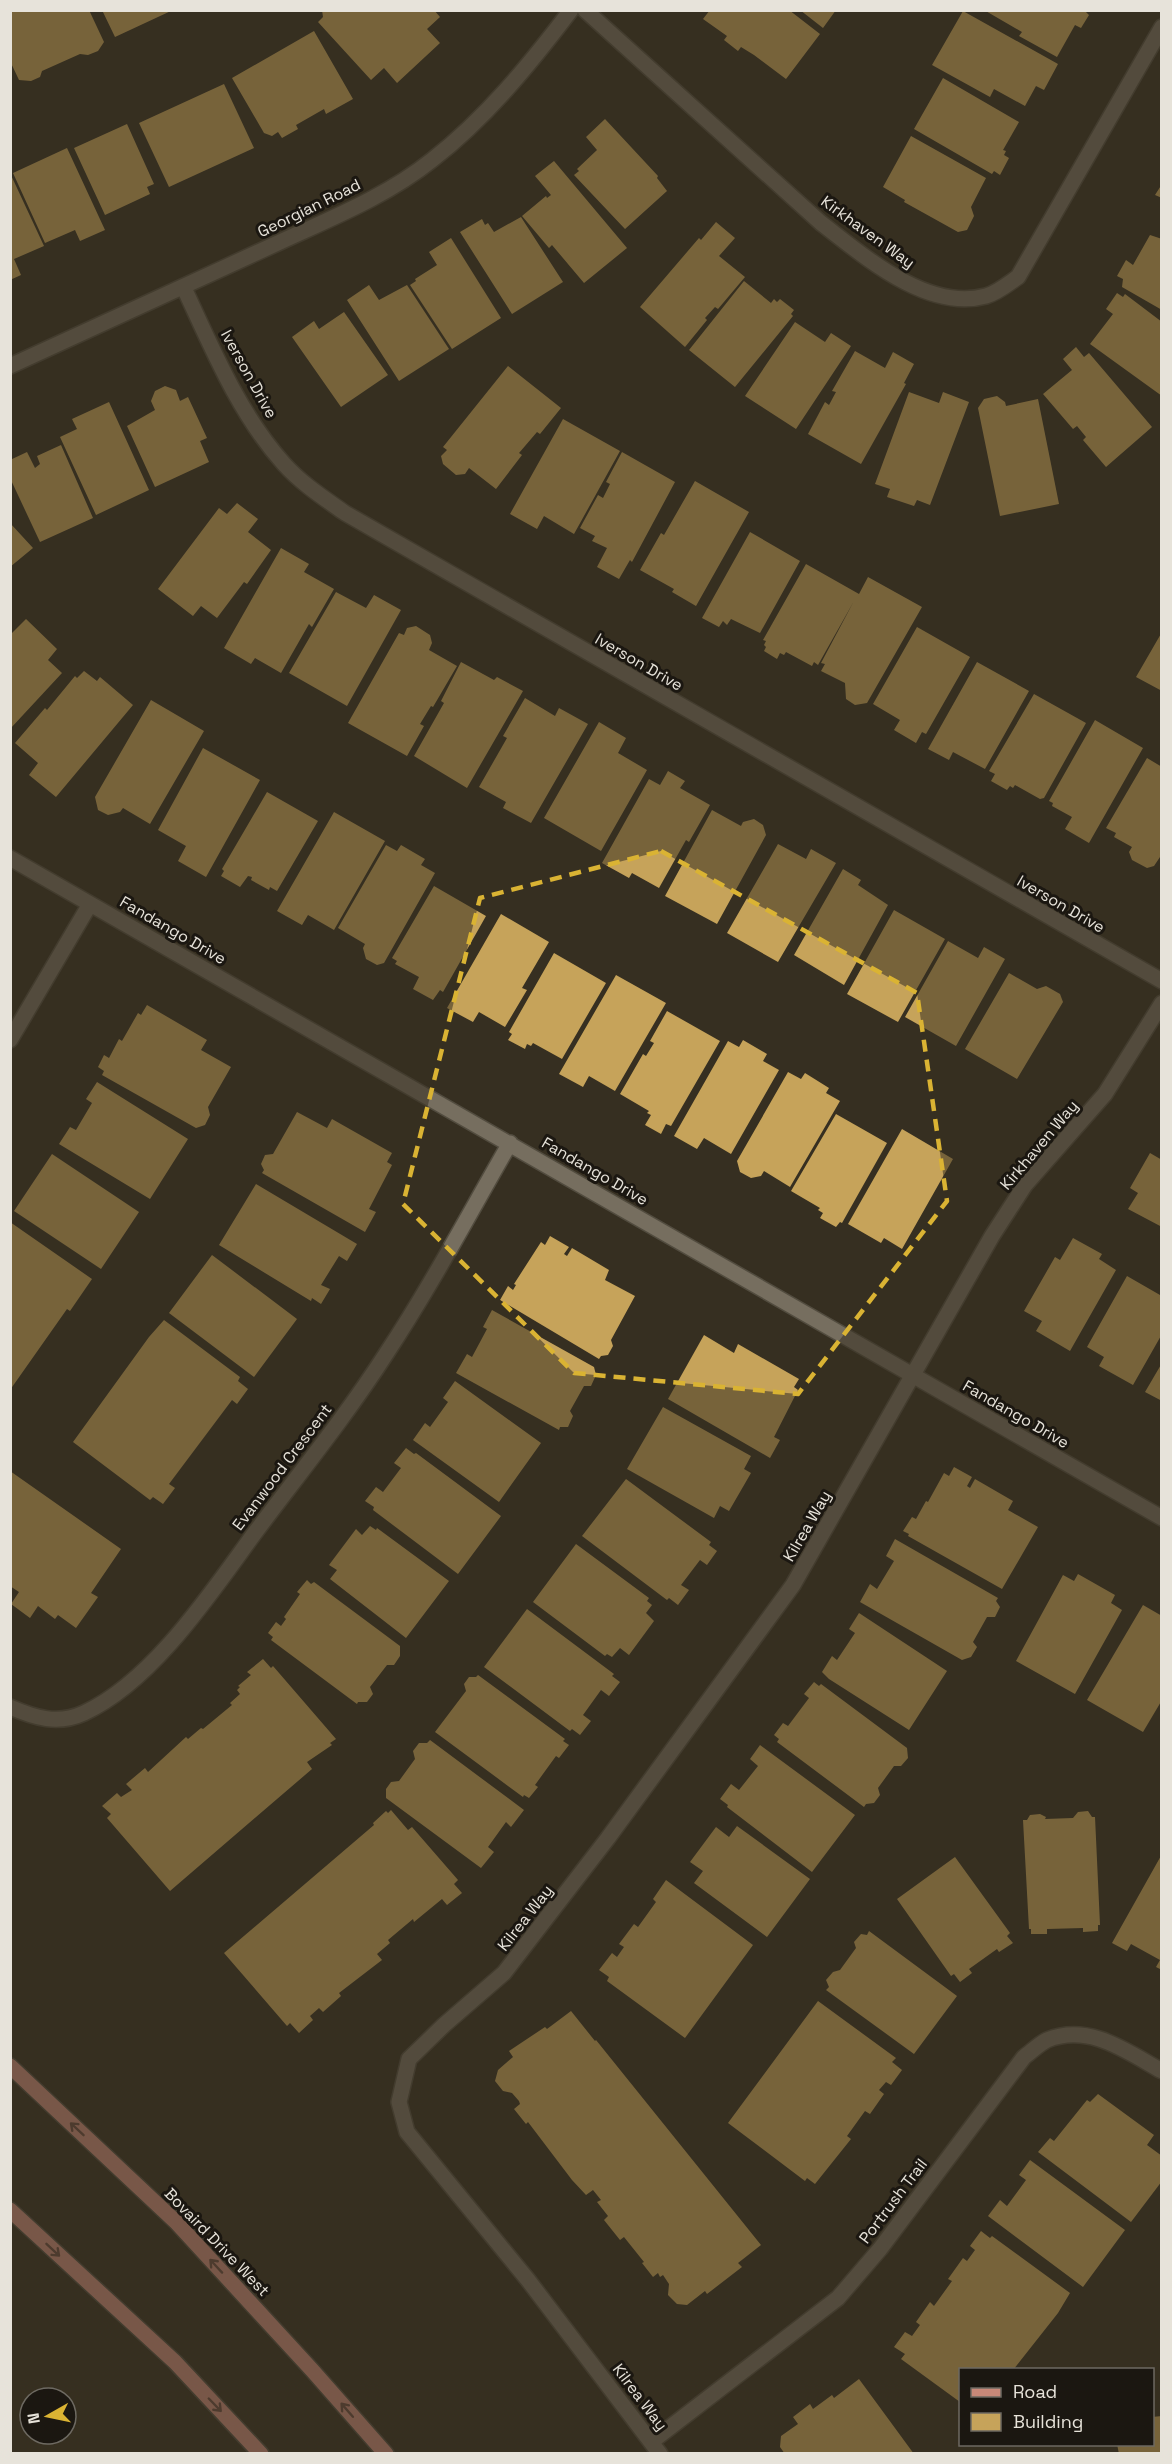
<svg xmlns="http://www.w3.org/2000/svg" width="1172" height="2464" font-family="'Space Grotesk',sans-serif">
  <style>
    .building { fill: #c6a35a }
    .lines { fill: none; stroke-linecap: round; stroke-linejoin: round }
    .minor-casing { stroke: #524c3f; stroke-width: 18 }
    .primary-casing { stroke: #524c3f; stroke-width: 18 }
    .minor { stroke: #766e5f; stroke-width: 15 }
    .primary { stroke: #c88878; stroke-width: 15 }
    .oneway { stroke: #694a3f }
    .marked { fill: none; stroke: #dab333; stroke-width: 4.5; stroke-dasharray: 12 8; stroke-linejoin: round }
    .labels { text-anchor: middle; dominant-baseline: central; stroke-width: 6; stroke-linejoin: round; paint-order: stroke }
    .street-label { font-size: 16px; fill: #e7e3da; stroke: #1b1711 }
  </style>
  <rect width="100%" height="100%" fill="#362f21"/>
  <path class="building" d="M10 10H89L104 42 98 51 88 55 80 54 42 71 40 77 31 81 19 80 10 61Z
    M102 10H173L115 37Z
    M322 10H434L440 17 427 29 440 43 397 83 384 68 371 80 318 22 323 17Z
    M710 10H789L820 34 786 79 754 55 741 47 738 51 724 40 727 36 703 19Z
    M800 10H836L823 28Z
    M984 10H1084L1089 15 1081 28 1075 25 1057 57 1019 36 1022 32Z
    M963 11 1058 64 1044 90 1036 86 1025 106 994 89 990 97 932 65Z
    M314 31 353 99 326 114 324 109 296 125 298 129 282 138 278 132 272 136 264 133 232 78Z
    M943 78 1019 122 1003 150 1006 151 1004 155 1009 158 1000 175 994 171 992 174 914 129Z
    M224 84 254 148 169 187 139 123Z
    M605 119 658 176 657 178 667 191 625 229 574 175 579 171 577 169 597 150 586 137Z
    M127 124 154 184 147 187 150 194 105 215 74 148Z
    M911 136 986 178 971 207 974 216 967 230 958 232 904 202 905 200 883 187Z
    M67 148 105 230 80 241 75 230 45 243 13 173Z
    M554 161 627 248 584 283 552 245 549 248 522 216 546 196 547 198 551 195 535 176Z
    M10 173 44 246 14 259 21 275 10 280Z
    M1162 184V198L1155 195Z
    M521 217 563 282 512 314 460 232 482 219 485 225 488 223 494 232Z
    M716 222 735 238 719 256 745 277 718 309 715 307 705 318 707 320 685 347 640 307 699 238 701 240Z
    M1150 235 1162 239V310L1122 287 1123 279 1117 276 1126 260 1133 265Z
    M451 238 501 318 452 349 410 285 416 281 415 279 437 265 429 252Z
    M744 281 771 303 774 299 777 302 780 299 794 310 791 314 793 316 735 387 689 350Z
    M369 285 379 300 407 285 449 349 399 381 347 300Z
    M1117 293 1123 297 1125 294 1162 322V396L1090 344 1113 314 1106 309Z
    M344 312 388 375 341 407 292 337 314 321 319 329Z
    M795 322 825 342 831 333 851 346 796 429 745 396Z
    M1076 347 1084 357 1089 353 1152 427 1106 467 1083 440 1086 437 1077 426 1073 429 1043 394 1072 370 1063 359Z
    M855 351 885 368 893 352 914 364 904 383 906 384 861 464 808 434 825 402 829 405 836 392 832 391Z
    M508 366 561 408 540 434 537 432 519 453 522 455 496 489 469 468 465 474 456 475 443 464 441 456 447 450 443 447Z
    M165 386 176 390 180 401 188 397 207 438 200 441 209 462 155 487 127 426 155 410 151 401 155 391Z
    M909 392 939 403 943 392 969 402 930 505 917 500 914 506 887 497 890 489 875 484Z
    M997 396 1005 402 1006 406 1038 399 1059 504 1000 516 978 408 984 399Z
    M109 402 149 490 96 515 60 437 77 429 72 419Z
    M563 419 620 451 574 534 544 516 537 529 510 514Z
    M61 445 93 518 40 542 10 478V460L27 452 35 468 40 464 37 456Z
    M622 452 675 482 632 562 630 560 619 579 597 567 607 548 592 541 595 536 580 528 598 495 603 498 610 484 606 482Z
    M695 481 749 512 696 606 672 592 674 589 640 570 661 533 664 535Z
    M237 503 258 519 248 532 271 550 247 584 244 582 217 618 201 606 193 616 158 589 219 508 227 514Z
    M10 523 33 548 10 567Z
    M750 532 800 561 760 633 731 619 727 625 723 621 719 627 702 618Z
    M281 548 309 564 304 572 334 589 312 627 309 624 281 673 255 658 251 664 224 648Z
    M806 564 859 594 868 577 922 607 867 703 855 705 846 699 845 683 821 671 825 664 821 663 854 601 818 665 814 662 812 666 786 652 784 655 780 653 777 659 764 651 766 647 764 645 766 641 763 640Z
    M336 592 366 608 374 595 401 610 347 706 289 673Z
    M26 619 57 649 48 660 62 673 10 729V635Z
    M416 626 430 635 432 643 429 650 457 666 433 707 431 706 420 724 424 726 407 756 348 723 399 633 404 635 407 628Z
    M917 627 970 657 926 734 922 732 916 743 894 730 900 720 873 704Z
    M1162 632V691L1136 677Z
    M461 662 494 680 497 677 523 691 467 788 414 756 444 703 441 701Z
    M977 662 1029 691 985 769 953 752 949 760 928 749Z
    M84 671 97 681 100 677 133 705 56 797 29 775 38 763 15 743 45 708 47 710 75 676 77 678Z
    M1034 694 1086 723 1044 798 1040 799 1015 785 1013 788 1010 786 1007 790 991 781 995 774 989 771Z
    M525 698 555 716 559 708 588 724 531 823 503 808 506 802 479 787 507 738 503 736Z
    M151 700 204 731 150 824 123 808 120 812 108 815 98 810 95 797Z
    M1095 720 1143 748 1089 843 1065 829 1072 817 1052 806 1053 803 1049 801Z
    M599 722 626 738 618 753 647 770 601 851 544 818Z
    M203 748 260 780 206 877 178 861 186 846 158 830Z
    M1147 758 1162 767V854L1154 866 1147 868 1132 860 1129 852 1132 847 1114 837 1116 833 1106 828Z
    M668 771 685 781 680 788 710 805 689 842 686 840 659 888 632 873 629 878 602 863 649 779 660 785Z
    M267 792 318 821 277 891 270 887 269 890 251 880 252 877 248 876 240 887 221 876 224 871 222 869Z
    M712 810 741 826 743 822 754 819 763 825 766 835 717 924 665 896Z
    M334 812 385 841 334 930 308 915 302 925 277 911Z
    M778 844 806 859 811 849 836 863 778 962 727 933Z
    M386 845 397 851 401 845 425 859 421 865 435 873 384 963 377 965 366 959 363 948 365 944 338 928Z
    M843 869 861 880 858 885 888 905 844 985 794 955Z
    M434 886 486 916 443 992 440 990 433 1000 413 989 419 977 395 964 397 961 392 958Z
    M894 910 945 939 898 1022 847 994Z
    M501 914 549 942 522 988 527 990 505 1027 479 1012 473 1022 447 1008Z
    M948 941 978 958 984 947 1005 959 956 1046 905 1017Z
    M554 953 606 983 562 1059 533 1043 531 1046 527 1044 525 1049 508 1040 512 1034 509 1032Z
    M1009 973 1037 989 1046 986 1060 994 1063 1002 1017 1079 965 1049Z
    M616 975 666 1003 615 1091 589 1076 583 1087 559 1074Z
    M147 1005 207 1040 201 1050 231 1067 208 1107 210 1115 205 1125 196 1128 102 1075 104 1071 98 1067 104 1055 109 1058 119 1039 122 1041 138 1013 141 1015Z
    M667 1011 720 1041 671 1126 666 1124 661 1134 645 1125 651 1115 647 1113 649 1111 620 1094 643 1054 646 1056 654 1043 650 1041Z
    M743 1040 767 1054 763 1061 779 1070 731 1154 704 1138 697 1149 674 1136 728 1041 739 1047Z
    M788 1072 801 1079 805 1073 829 1088 826 1093 840 1101 790 1187 764 1171 761 1176 751 1178 740 1172 737 1161Z
    M97 1082 188 1139 150 1199 59 1144 70 1127 76 1130 92 1103 86 1099Z
    M297 1112 327 1128 332 1119 392 1153 387 1162 392 1165 369 1209 376 1212 365 1232 262 1173 264 1170 261 1164 265 1155 273 1154Z
    M836 1114 887 1143 842 1223 840 1222 836 1227 820 1218 823 1213 818 1210 820 1208 791 1191Z
    M902 1129 953 1159 902 1249 884 1238 881 1243 848 1224Z
    M1150 1153 1162 1160V1227L1128 1209 1138 1193 1130 1188Z
    M52 1154 139 1212 101 1269 14 1211Z
    M256 1184 357 1244 347 1261 339 1256 321 1285 330 1289 321 1304 312 1298 311 1301 219 1245Z
    M10 1222 92 1279 70 1311 67 1309 10 1390Z
    M550 1236 569 1247 564 1254 567 1256 572 1248 609 1270 605 1280 635 1296 611 1340 613 1346 608 1355 601 1356 599 1359 500 1300 508 1286 513 1290 516 1285 514 1284 541 1242 545 1245Z
    M1073 1238 1102 1254 1099 1259 1116 1270 1070 1351 1036 1331 1042 1321 1024 1311 1055 1257 1060 1260Z
    M212 1255 297 1319 254 1377 169 1313Z
    M1127 1276 1160 1295 1162 1293V1334L1133 1385 1099 1366 1104 1357 1087 1347Z
    M492 1310 594 1367 596 1375 591 1386H584L570 1411 573 1416 568 1427H560L559 1430 456 1373 467 1354 472 1357 487 1329 483 1327Z
    M164 1320 240 1377 238 1381 248 1389 237 1404 232 1400 169 1484 175 1488 163 1504 153 1497 150 1500 73 1442 149 1337Z
    M704 1335 734 1353 738 1344 799 1379 794 1387 798 1390 774 1437 780 1440 770 1458 668 1399Z
    M1162 1363V1401L1145 1392Z
    M455 1381 541 1443 499 1502 413 1440 425 1423 430 1427 448 1402 443 1398Z
    M663 1407 751 1456 744 1469 751 1473 729 1511 720 1506 714 1518 627 1469Z
    M406 1448 414 1454 416 1453 501 1516 458 1574 373 1510 374 1507 365 1501 376 1487 383 1492 401 1468 394 1463Z
    M954 1467 972 1477 967 1486 970 1488 975 1479 1013 1501 1008 1510 1038 1527 1002 1589 908 1536 909 1534 903 1531 912 1517 916 1519 926 1501 928 1502 944 1473 949 1476Z
    M10 1471 121 1549 91 1593 98 1597 76 1628 58 1615 55 1619 38 1606 30 1618 11 1604 19 1592 10 1586Z
    M626 1479 711 1542 709 1545 717 1551 707 1565 700 1560 681 1585 689 1590 678 1605 669 1598 667 1600 582 1536Z
    M370 1526 376 1530 377 1528 449 1581 406 1638 330 1579 337 1570 329 1565 356 1529 362 1535Z
    M895 1539 998 1598 996 1601 1000 1607 995 1617H987L973 1642 977 1647 971 1657 962 1660 860 1602 870 1584 877 1589 894 1561 886 1556Z
    M576 1544 649 1598 647 1601 652 1605 646 1613 654 1621 629 1655 620 1648 612 1657 607 1654 605 1656 533 1602Z
    M1078 1574 1115 1595 1111 1603 1122 1610 1075 1694 1016 1661 1063 1575 1074 1581Z
    M307 1580 311 1584 314 1582 400 1646V1656L394 1665H387L370 1687 373 1694 367 1702H358L357 1704 271 1640 273 1637 268 1633 276 1622 281 1626 286 1619 284 1617 300 1594 297 1592Z
    M1143 1605 1162 1616V1700L1143 1732 1087 1700Z
    M527 1609 614 1674 612 1676 620 1682 609 1696 601 1690 583 1715 591 1721 580 1735 572 1729 570 1731 484 1667Z
    M859 1613 947 1671 909 1730 829 1679 822 1672 832 1656 837 1660 855 1633 849 1629Z
    M263 1659 271 1668 273 1666 336 1739 330 1743 332 1745 307 1762 312 1769 170 1891 107 1818 111 1814 102 1806 117 1793 121 1797 132 1790 126 1784 145 1768 148 1772 186 1737 188 1739 201 1728 203 1729 232 1705 230 1703 240 1694 237 1690 240 1687 238 1686 251 1675 247 1672Z
    M478 1675 565 1739 563 1741 569 1745 559 1758 556 1756 535 1785 538 1787 529 1798 524 1795 523 1797 435 1732 466 1691 464 1684 469 1677H476Z
    M814 1682 819 1686 821 1684 907 1748 908 1758 901 1766H894L878 1788 880 1795 874 1803 866 1804 864 1807 777 1742 779 1739 774 1735 783 1723 788 1726 809 1698 804 1694Z
    M430 1740 524 1810 511 1827 506 1822 488 1847 494 1852 481 1868 386 1798V1789L391 1782 399 1781 415 1759 413 1751 419 1743H427Z
    M760 1745 855 1815 812 1872 727 1807 728 1805 720 1799 731 1784 739 1790 758 1766 750 1759Z
    M391 1810 408 1830 412 1827 458 1880 454 1884 462 1893 447 1905 442 1899 414 1922 413 1919 388 1940 390 1943 377 1954 382 1960 339 1993 341 1996 323 2012 319 2008 310 2016 313 2020 299 2033 290 2023 287 2026 224 1953 374 1825 373 1823 386 1811 388 1813Z
    M1088 1811 1092 1817H1095L1100 1925H1098V1931L1083 1932V1928L1047 1929V1934H1031V1929H1029L1023 1820H1027L1030 1815 1040 1814 1046 1817 1045 1819 1073 1818 1078 1812Z
    M737 1826 810 1879 767 1937 694 1883 703 1871 690 1862 716 1827 729 1837Z
    M1162 1854V1970L1156 1967 1160 1960 1131 1944 1127 1951 1112 1943Z
    M955 1857 1010 1933 1007 1936 1013 1943 999 1952 997 1949 969 1969 972 1973 960 1982 954 1974 951 1976 897 1899Z
    M666 1880 753 1945 685 2038 607 1981 609 1977 599 1970 612 1953 617 1957 624 1947 619 1944 634 1924 638 1927 656 1902 653 1899Z
    M869 1931 957 1996 914 2054 826 1990 829 1987 826 1980 833 1972 840 1970 856 1948 854 1942 861 1934 867 1935Z
    M818 2001 896 2058 892 2062 902 2070 891 2085 886 2082 879 2090 884 2094 870 2114 865 2111 847 2136 851 2139 815 2184 807 2178 805 2181 728 2123Z
    M571 2011 595 2041 596 2040 761 2245 738 2263 742 2267 707 2294 705 2291 687 2305 677 2304 668 2295 669 2284 663 2275 660 2277 658 2273 653 2277 642 2263 644 2262 624 2237 620 2240 604 2220 608 2216 597 2202 601 2200 593 2190 586 2195 572 2180 528 2122 526 2124 514 2109 520 2104 519 2101 512 2093 503 2091 495 2081 498 2070 513 2057 509 2051 545 2027 547 2029Z
    M1098 2094 1154 2135 1147 2145 1162 2156V2181L1131 2222 1038 2152 1050 2138 1054 2141 1087 2100 1090 2102Z
    M1030 2160 1125 2230 1083 2287 988 2216 1000 2200 1007 2206 1026 2180 1019 2175Z
    M981 2231 990 2238 992 2236 1070 2293 1058 2313 1013 2370H960V2402L901 2359 905 2354 894 2347 905 2332 912 2336 920 2325 916 2322 930 2302 934 2306 952 2281 948 2279 963 2258 967 2261 975 2250 970 2246Z
    M859 2379 914 2454H785L780 2447 781 2436 798 2424 793 2417 810 2404 813 2409 832 2395 834 2398Z
    M1162 2416V2454H1119L1117 2444H1152V2417Z"/>
  <g class="lines">
    <defs>
      <path id="minor" d="M585 10 821 223C864 256 927 312 986 296 997 293 1008 284 1018 277L1162 27
        M184 288C212 348 239 414 284 464 302 484 324 498 345 513L1162 981
        M10 366C100 324 190 284 280 242 332 218 387 196 432 160 486 118 530 64 571 10
        M10 858 1162 1518
        M10 1040 90 904
        M10 1707C35 1718 58 1725 84 1713 152 1682 211 1593 254 1534 299 1474 346 1416 386 1354 431 1286 469 1214 510 1143
        M651 2442 838 2298 880 2249 1024 2057C1031 2052 1039 2044 1047 2040 1089 2023 1126 2051 1162 2071
        M660 2454 528 2280 407 2132 399 2102 409 2059 444 2025 504 1973 608 1838 793 1585 992 1236 1025 1185 1105 1094 1162 1003"/>
      <path id="primary" d="M10 2066 176 2222 312 2370 386 2454
        M10 2210 175 2362 261 2454"/>
    </defs>
    <use href="#minor" class="minor-casing"/>
    <use href="#primary" class="primary-casing"/>
    <use href="#minor" class="minor"/>
    <use href="#primary" class="primary"/>
  </g>
  <defs><path id="oneway-shaft" d="M-6 0H5M1.5-3L5.5 0L1.5 3" fill="none" stroke-width="1.6" stroke-linecap="round" stroke-linejoin="round" transform="scale(1.5)"/></defs>
  <g class="oneway">
    <use href="#oneway-shaft" transform="translate(77 2129) rotate(-137)"/>
    <use href="#oneway-shaft" transform="translate(53 2250) rotate(43)"/>
    <use href="#oneway-shaft" transform="translate(216 2266) rotate(-133)"/>
    <use href="#oneway-shaft" transform="translate(215 2405) rotate(46)"/>
    <use href="#oneway-shaft" transform="translate(347 2410) rotate(-131)"/>
  </g>
  <path d="M0 0H1172V2464H0ZM661 851 917 993 947 1201 798 1394 574 1373 403 1204 480 898Z" fill="#362f21" fill-opacity=".55" fill-rule="evenodd"/>
  <path class="marked" d="M661 851 917 993 947 1201 798 1394 574 1373 403 1204 480 898Z"/>
  <g class="labels">
    <g class="street-label">
      <text transform="translate(309 208) rotate(-26)">Georgian Road</text>
      <text transform="translate(868 232) rotate(36)">Kirkhaven Way</text>
      <text transform="translate(249 374) rotate(61)">Iverson Drive</text>
      <text transform="translate(639 662) rotate(30)">Iverson Drive</text>
      <text transform="translate(1061 904) rotate(30)">Iverson Drive</text>
      <text transform="translate(173 930) rotate(30)">Fandango Drive</text>
      <text transform="translate(1039 1145) rotate(-50)">Kirkhaven Way</text>
      <text transform="translate(595 1171) rotate(30)">Fandango Drive</text>
      <text transform="translate(1016 1414) rotate(30)">Fandango Drive</text>
      <text transform="translate(282 1467) rotate(-53)">Evanwood Crescent</text>
      <text transform="translate(807 1526) rotate(-60)">Kilrea Way</text>
      <text transform="translate(525 1918) rotate(-52)">Kilrea Way</text>
      <text transform="translate(893 2201) rotate(-53)">Portrush Trail</text>
      <text transform="translate(217 2242) rotate(46)">Bovaird Drive West</text>
      <text transform="translate(640 2397) rotate(53)">Kilrea Way</text>
    </g>
  </g>
  <rect width="1172" height="2464" fill="none" stroke="#e7e3da" stroke-width="24"/>
  <rect x="959" y="2368" width="195" height="78" fill="#1b1711" stroke="#6d6961" stroke-width="1.5"/>
  <rect x="971" y="2388" width="30" height="9" fill="#c88878" stroke="#6d6961" stroke-width="1.5"/>
  <text x="1013" y="2398" font-size="18" fill="#e7e3da">Road</text>
  <rect x="971" y="2413" width="30" height="18" fill="#c6a35a" stroke="#6d6961" stroke-width="1.5"/>
  <text x="1013" y="2428" font-size="18" fill="#e7e3da">Building</text>
  <g transform="translate(48 2416) rotate(261)"><circle r="28" fill="#1b1711" stroke="#6d6961" stroke-width="1.5"/>
  <path d="M0-4.5L10 22L0 15L-10 22Z" fill="#dab333"/>
  <text y="-9" font-size="16" font-weight="bold" text-anchor="middle" fill="#e7e3da">N</text>
  </g>
</svg>
